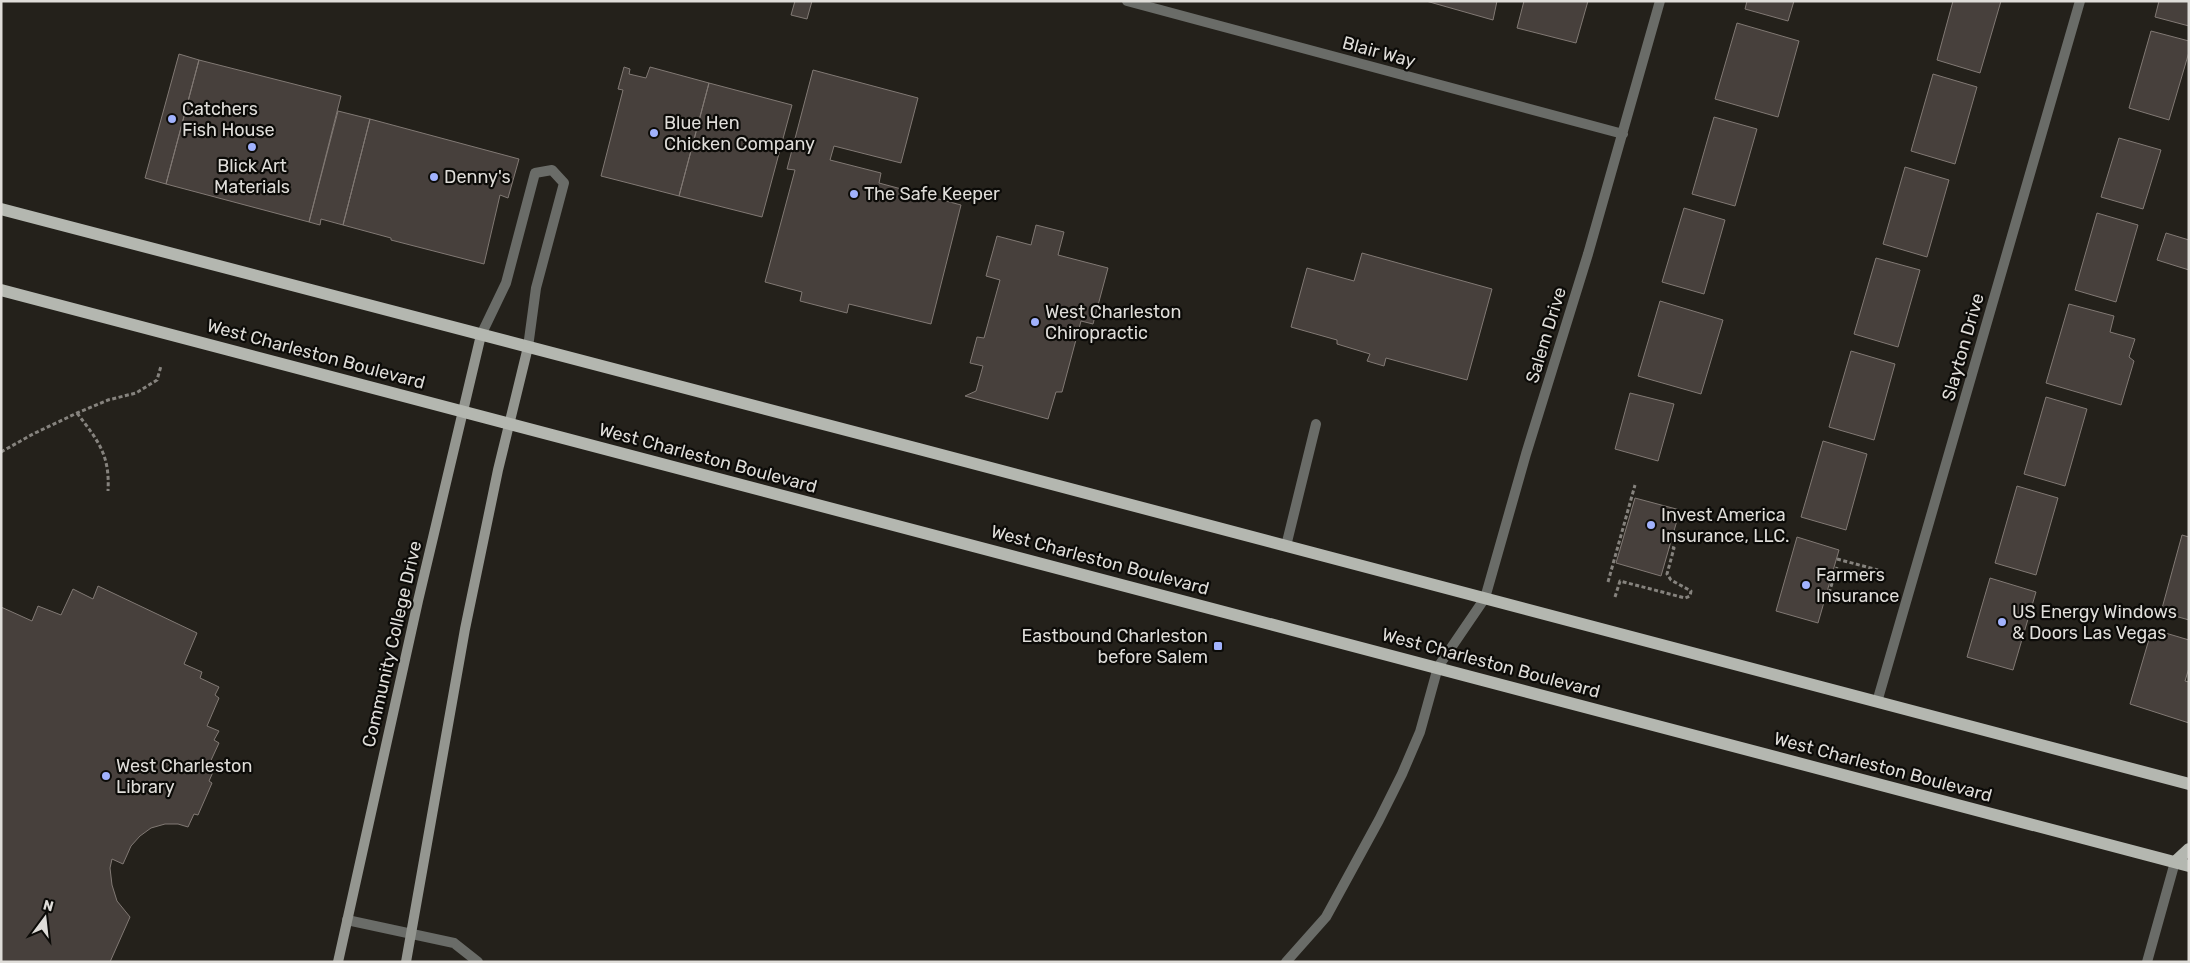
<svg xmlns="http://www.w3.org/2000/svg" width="2190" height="963" font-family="Rubik,sans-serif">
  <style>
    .building { fill: #47403c; stroke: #817974 }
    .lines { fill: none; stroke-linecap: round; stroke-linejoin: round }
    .path { stroke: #86837e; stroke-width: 3; stroke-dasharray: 4 2.5; stroke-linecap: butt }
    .lane { stroke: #6a6c68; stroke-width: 10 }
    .street { stroke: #6a6c68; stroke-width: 10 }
    .secondary { stroke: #949690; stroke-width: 10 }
    .primary { stroke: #b4b7b0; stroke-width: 12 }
    .poi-dot { fill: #a1b2fd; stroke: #0c0b08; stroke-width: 2 }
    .labels { text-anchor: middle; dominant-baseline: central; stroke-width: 4.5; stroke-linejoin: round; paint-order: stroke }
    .street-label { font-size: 18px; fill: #dfddd9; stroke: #0c0b08 }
    .poi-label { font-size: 18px; fill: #dfddd9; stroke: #0c0b08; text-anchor: start }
  </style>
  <rect width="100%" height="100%" fill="#24211b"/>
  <path class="building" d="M795 1H812L807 19 791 15Z
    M1426 1H1497L1493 20Z
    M1524 1H1588L1576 43 1517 28Z
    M1747 1H1794L1788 21 1745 9Z
    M1953 1H2001L1980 73 1937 60Z
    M2159 1H2189V26L2155 17Z
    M1737 23 1799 41 1778 117 1715 99Z
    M2151 31 2189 41V52L2169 120 2129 108Z
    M179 54 199 60 166 184 145 178Z
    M199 60 341 96 309 222 166 184Z
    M624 67 630 69 629 74 646 78 650 67 709 83 679 196 601 176 623 90 618 89Z
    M813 70 918 98 901 163 834 146 830 160 881 173 879 183 961 205 931 324 849 304 847 313 800 301 802 292 765 282 795 170 787 169Z
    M1933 74 1977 87 1955 164 1911 151Z
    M709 83 792 105 762 217 679 196Z
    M338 111 370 119 343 225 321 219 320 225 309 222Z
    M1714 117 1757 129 1735 206 1692 194Z
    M370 119 519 159 508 198 500 195 484 264 391 240V238L343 225Z
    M2119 138 2161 150 2143 209 2101 197Z
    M1905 167 1949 180 1927 257 1883 244Z
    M1684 208 1725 220 1704 294 1662 282Z
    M2097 213 2138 225 2116 302 2075 290Z
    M1036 225 1064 232 1058 255 1108 268 1093 324 1081 321 1062 392H1056L1048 419 965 396 976 391 983 366 970 363 977 337 984 338 1000 280 986 276 997 236 1031 245Z
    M2166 233 2189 240V270L2157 260Z
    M1362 253 1492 289 1467 380 1386 358 1384 366 1367 361 1370 354 1337 344V340L1291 327 1307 268 1354 281Z
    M1876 258 1920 270 1898 347 1854 334Z
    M1660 301 1723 320 1701 394 1638 376Z
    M2069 304 2114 316 2110 332 2135 339 2129 357 2134 361 2121 405 2046 383Z
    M1851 351 1895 364 1874 440 1829 427Z
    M1630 393 1674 404 1658 461 1615 449Z
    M2046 397 2087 409 2065 486 2024 474Z
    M1823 441 1867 454 1846 530 1801 517Z
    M2017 486 2058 498 2036 575 1995 563Z
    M1635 498 1680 510 1661 576 1616 563Z
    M2182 535 2189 537V620L2161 612Z
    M1797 537 1839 550 1818 623 1776 611Z
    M1990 578 2036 592 2013 670 1967 657Z
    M98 586 197 633 184 664 202 672 200 678 219 687 215 695 219 698 207 726 219 731 214 740 219 743 207 769 213 772 209 781 212 783 198 815 194 814 188 827 178 824H165L151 828 140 836 131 846 123 864 112 859 110 868 112 885 117 901 130 917 110 962H1V607L32 621 38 606 61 615 73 589 93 599Z
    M2152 629 2189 640V668L2185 681 2189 682V723L2130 704Z"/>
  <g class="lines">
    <path class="path" d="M77 413C98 441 110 454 108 491
      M1 452 33 434 77 413 108 400 136 393 157 380 161 366
      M1837 559 1878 570
      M1608 582 1635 485
      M1829 593 1837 567
      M1615 597 1620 581 1685 598 1690 596 1691 591 1671 580 1667 574 1674 548 1669 547"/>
    <path class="lane" d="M481 335 506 283 535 173 552 170 564 183 536 288 528 347
      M1286 546 1316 424
      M347 920 454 943 478 962
      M1286 962 1326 917 1379 820 1402 774 1420 732 1438 667
      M2147 962 2175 862"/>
    <path class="street" d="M1127 1 1623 134
      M1438 667 1485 598 1526 454 1588 254 1660 1
      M1877 702 2080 1"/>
    <path class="secondary" d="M338 962 418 601 481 335
      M406 962 465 629 498 470 528 347"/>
    <path class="primary" d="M1 209 919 449 2189 784
      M1 290 2189 866
      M2175 862 2189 849"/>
  </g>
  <g class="poi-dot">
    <circle cx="172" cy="119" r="5"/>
    <circle cx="654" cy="133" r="5"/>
    <circle cx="252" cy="147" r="5"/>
    <circle cx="434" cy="177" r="5"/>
    <circle cx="854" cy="194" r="5"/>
    <circle cx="1035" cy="322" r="5"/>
    <circle cx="1651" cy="525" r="5"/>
    <circle cx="1806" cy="585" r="5"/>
    <circle cx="2002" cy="622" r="5"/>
    <rect x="1213" y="641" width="10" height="10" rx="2.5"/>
    <circle cx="106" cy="776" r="5"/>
  </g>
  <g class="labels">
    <g class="street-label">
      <text transform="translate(1379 52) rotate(15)">Blair Way</text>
      <text transform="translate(1546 335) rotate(-73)">Salem Drive</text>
      <text transform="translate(1963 347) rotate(-74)">Slayton Drive</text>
      <text transform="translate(316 354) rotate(15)">West Charleston Boulevard</text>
      <text transform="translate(708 458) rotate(15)">West Charleston Boulevard</text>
      <text transform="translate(1100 560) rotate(15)">West Charleston Boulevard</text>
      <text transform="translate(392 644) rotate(-77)">Community College Drive</text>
      <text transform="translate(1491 663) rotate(15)">West Charleston Boulevard</text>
      <text transform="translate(1883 767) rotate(15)">West Charleston Boulevard</text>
    </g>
    <g class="poi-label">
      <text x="182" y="109">Catchers<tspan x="182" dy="21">Fish House</tspan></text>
      <text x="664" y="123">Blue Hen<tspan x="664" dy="21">Chicken Company</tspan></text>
      <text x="252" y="166" text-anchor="middle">Blick Art<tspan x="252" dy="21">Materials</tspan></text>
      <text x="444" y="177">Denny's</text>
      <text x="864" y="194">The Safe Keeper</text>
      <text x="1045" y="312">West Charleston<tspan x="1045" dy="21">Chiropractic</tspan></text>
      <text x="1661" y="515">Invest America<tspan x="1661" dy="21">Insurance, LLC.</tspan></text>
      <text x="1816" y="575">Farmers<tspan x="1816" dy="21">Insurance</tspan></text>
      <text x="2012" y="612">US Energy Windows<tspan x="2012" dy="21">&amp; Doors Las Vegas</tspan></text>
      <text x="1208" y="636" text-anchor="end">Eastbound Charleston<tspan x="1208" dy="21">before Salem</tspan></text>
      <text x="116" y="766">West Charleston<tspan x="116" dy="21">Library</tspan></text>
    </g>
  </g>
  <rect width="2190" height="963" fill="none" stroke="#dfddd9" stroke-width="5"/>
  <g transform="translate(45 918) rotate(15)" stroke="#0c0b08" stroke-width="4" paint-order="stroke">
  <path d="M0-4L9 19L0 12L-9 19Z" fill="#dfddd9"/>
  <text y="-8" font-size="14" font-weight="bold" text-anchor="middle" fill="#dfddd9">N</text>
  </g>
</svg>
